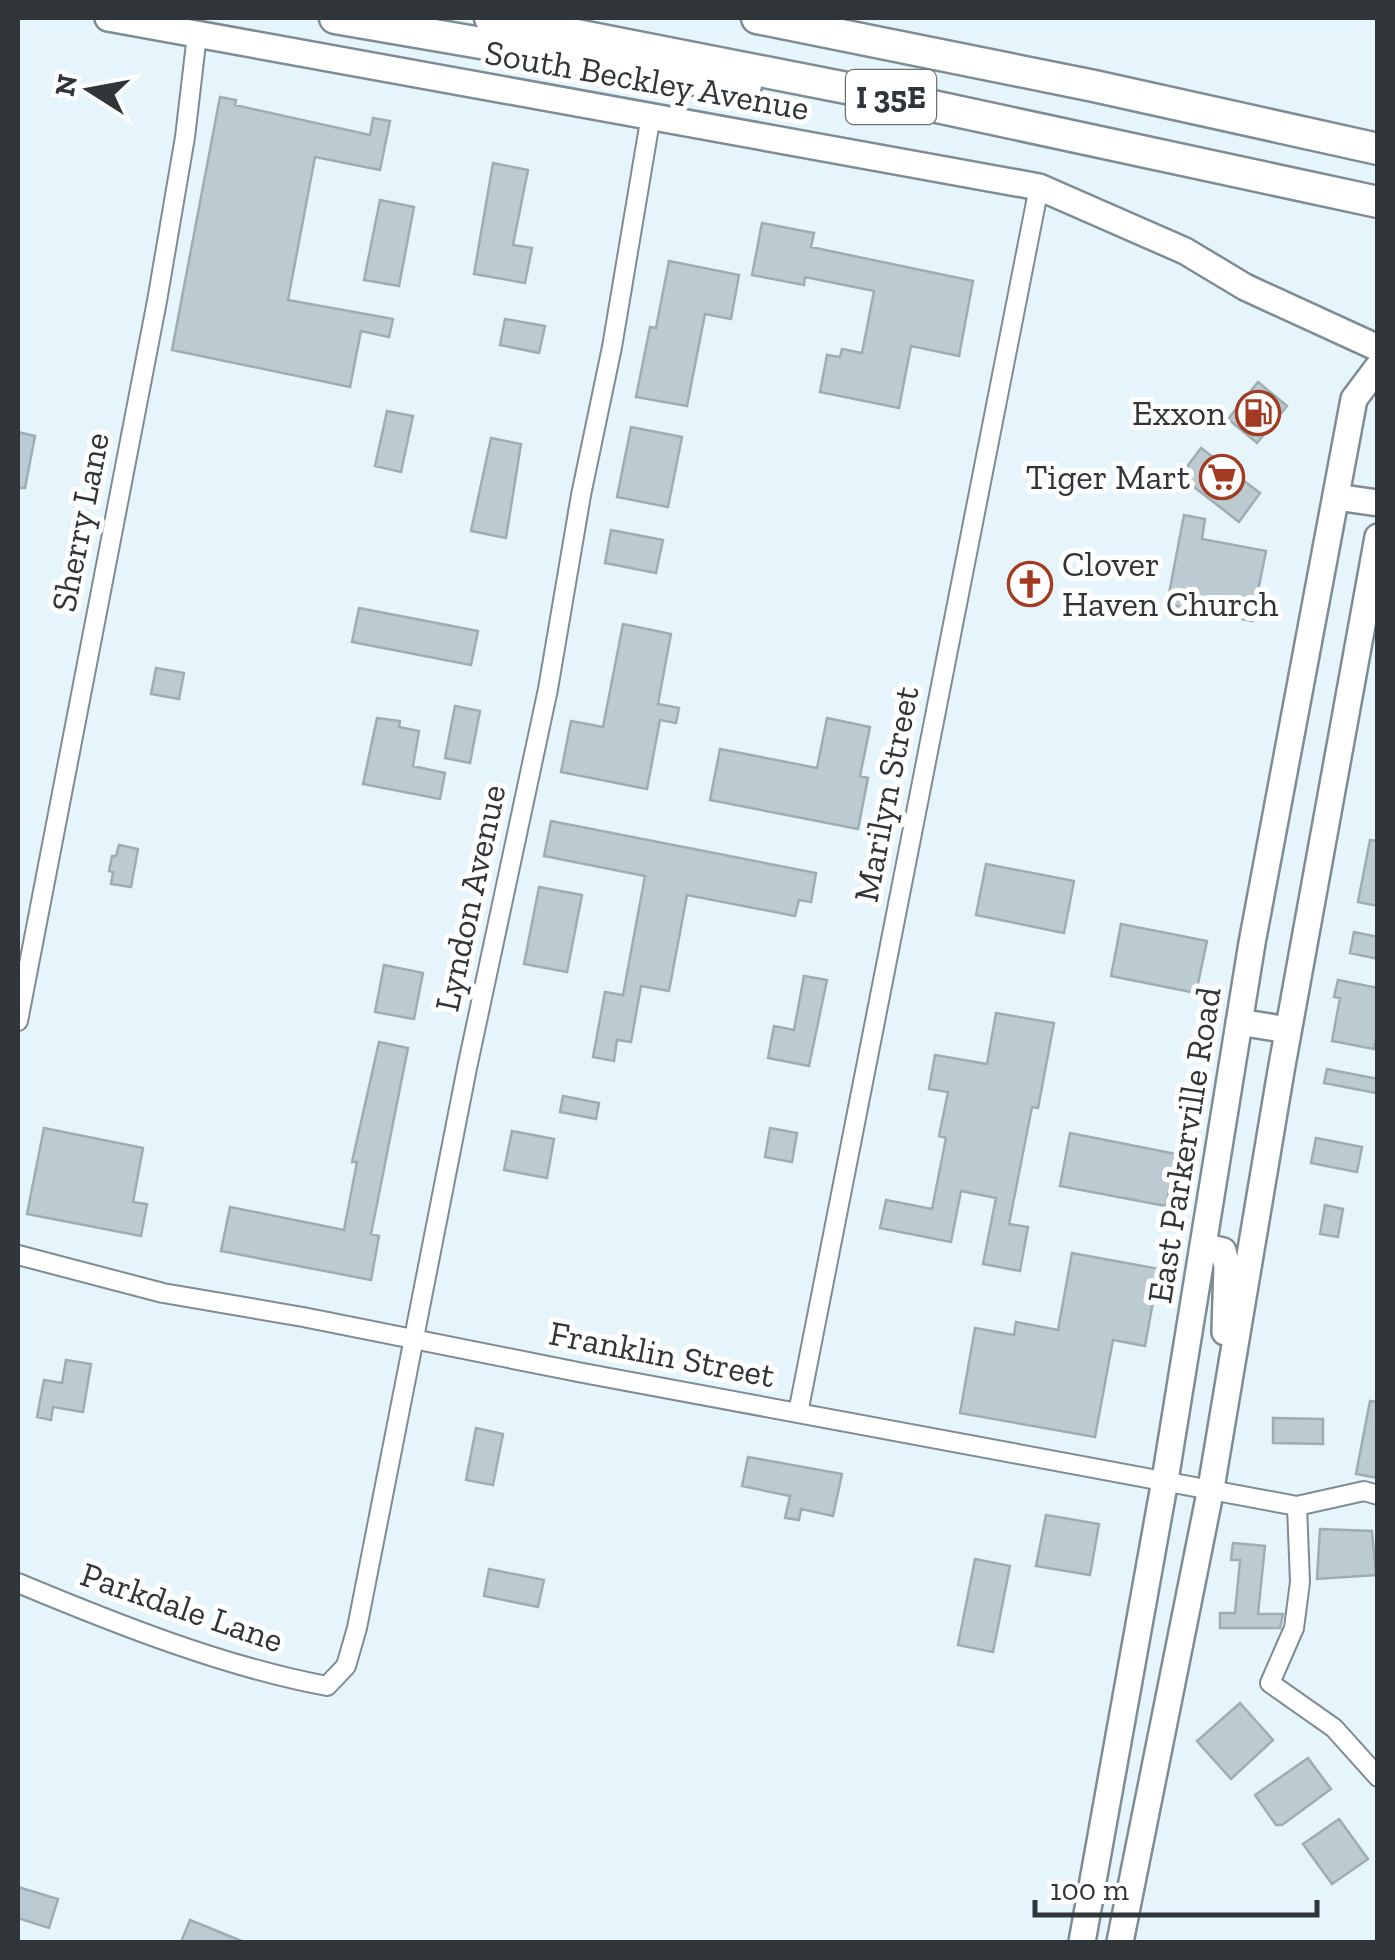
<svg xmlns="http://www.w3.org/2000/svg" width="1395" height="1960" font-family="'Zilla Slab',serif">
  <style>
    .building { fill: #bccbd1; stroke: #9eadb3; stroke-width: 2.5 }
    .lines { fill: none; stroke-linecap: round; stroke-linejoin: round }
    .street-casing { stroke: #7e8c93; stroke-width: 22 }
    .secondary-casing { stroke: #7e8c93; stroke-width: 30 }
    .highway-casing { stroke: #7e8c93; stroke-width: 35 }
    .street { stroke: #fff; stroke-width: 18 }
    .secondary { stroke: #fff; stroke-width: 25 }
    .highway { stroke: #fff; stroke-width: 30 }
    .labels { text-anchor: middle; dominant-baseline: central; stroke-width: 10; stroke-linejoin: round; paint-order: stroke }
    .shield { fill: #fff; stroke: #6d7274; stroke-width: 2.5 }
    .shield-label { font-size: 32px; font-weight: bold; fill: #2f3538 }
    .street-label { font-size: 35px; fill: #2f3538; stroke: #fff }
    .poi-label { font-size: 35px; fill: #2f3538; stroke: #fff; text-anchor: end }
  </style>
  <rect width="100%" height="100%" fill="#e5f5fb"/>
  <path class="building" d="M220 97 236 100 235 105 370 135 373 118 390 121 380 170 315 157 288 300 393 319 389 337 361 331 350 387 172 350Z
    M493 163 528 170 513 245 532 248 525 283 474 274Z
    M380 200 414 207 399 286 364 280Z
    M762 223 814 233 811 247 973 281 959 356 911 346 899 408 820 392 827 355 840 357 842 349 862 353 874 291 805 277 804 285 752 275Z
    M669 261 739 275 731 319 705 314 687 406 636 397 650 327 656 328Z
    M505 319 545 326 539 353 500 345Z
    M1258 382 1287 406 1257 443 1228 419Z
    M387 411 413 416 401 472 375 466Z
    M631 427 682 437 668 507 617 497Z
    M18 432 35 436 25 488H18Z
    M491 438 521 444 506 538 471 531Z
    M1201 448 1260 493 1239 522 1180 476Z
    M1184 515 1205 519 1202 539 1266 551 1252 621 1167 604Z
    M611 530 663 540 656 573 605 563Z
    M359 608 478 631 471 665 352 642Z
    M623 624 671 634 658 704 679 708 676 723 660 720 647 789 561 772 571 721 603 727Z
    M156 668 184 673 179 699 151 694Z
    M455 706 480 711 470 763 445 758Z
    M377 718 400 721 399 727 419 731 413 766 445 773 440 799 363 784Z
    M827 718 870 727 860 776 868 778 858 829 710 800 720 749 817 768Z
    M551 821 816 873 811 902 799 900 795 916 687 895 669 991 641 986 631 1042 617 1040 614 1061 593 1057 605 992 623 995 645 876 544 856Z
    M1370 840 1378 841V906L1358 902Z
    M119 845 138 849 131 887 111 884 113 872 109 871 112 856H116Z
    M986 864 1074 881 1064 933 976 915Z
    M539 887 582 895 567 972 524 964Z
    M1121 924 1207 941 1196 993 1111 976Z
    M1354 932 1378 937V959L1350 953Z
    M384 965 423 973 414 1019 375 1012Z
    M804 976 827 980 809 1066 768 1058 774 1026 794 1030Z
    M1338 980 1378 988V1029L1374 1049 1332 1041 1340 998 1334 997Z
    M996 1013 1054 1023 1038 1108 1032 1107 1009 1224 1028 1227 1020 1271 983 1264 996 1198 961 1191 951 1242 880 1228 886 1200 932 1209 946 1138 939 1136 948 1092 929 1089 935 1055 987 1064Z
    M379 1042 408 1048 371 1234 379 1236 371 1280 221 1251 230 1207 344 1230 357 1162H352Z
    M1327 1069 1378 1079 1376 1093 1324 1083Z
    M563 1096 599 1103 596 1119 560 1112Z
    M44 1128 143 1148 133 1202 147 1204 141 1236 27 1214Z
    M770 1128 797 1133 792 1162 765 1157Z
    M512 1131 554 1139 547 1178 504 1170Z
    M1070 1133 1176 1154 1166 1206 1060 1186Z
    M1316 1138 1362 1147 1357 1172 1311 1163Z
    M1325 1205 1343 1209 1338 1237 1320 1234Z
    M1072 1253 1159 1269 1145 1346 1113 1340 1095 1437 960 1413 975 1328 1014 1335 1016 1322 1058 1330Z
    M66 1360 91 1364 83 1412 53 1407 51 1420 37 1417 44 1380 62 1383Z
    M1370 1401 1378 1402V1478L1356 1474Z
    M1273 1418 1323 1419V1444L1273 1443Z
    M476 1428 503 1434 493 1485 466 1480Z
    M748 1457 842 1474 833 1516 801 1509 799 1520 785 1518 790 1496 742 1486Z
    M1046 1515 1099 1524 1090 1575 1036 1566Z
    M1320 1529 1372 1531 1376 1575 1317 1579Z
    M1233 1543 1265 1546 1258 1614H1283L1280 1628H1220V1613H1235L1240 1560H1231Z
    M975 1559 1010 1566 993 1652 958 1645Z
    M489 1569 544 1580 538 1607 484 1596Z
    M1240 1703 1273 1740 1231 1779 1197 1741Z
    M1308 1758 1331 1789 1282 1825H1276L1255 1795Z
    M1339 1819 1368 1859 1332 1884 1303 1844Z
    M18 1887 58 1899 49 1928 18 1918Z
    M190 1920 244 1942H181Z"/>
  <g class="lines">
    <defs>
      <path id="street" d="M18 1021 157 301 185 137 197 35
        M18 1255 163 1293 303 1317 583 1373 1297 1506
        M798 1413 1039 187
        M1378 1495 1364 1491 1297 1506 1300 1582 1294 1628 1270 1683 1334 1728 1378 1777
        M18 1583C114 1623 224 1667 327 1686L346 1666 357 1628 467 1068 548 689 581 495 612 347 651 115"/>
      <path id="secondary" d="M108 18 1039 187 1185 251 1245 287 1378 348
        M1336 497 1378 503
        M1239 1022 1288 1030
        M1203 1246 1223 1251 1227 1266 1225 1332
        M1082 1942 1165 1480 1252 943 1354 399 1378 367
        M1120 1942 1211 1488 1281 1071 1378 537"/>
      <path id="highway" d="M335 18 708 82 746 85
        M490 18 872 93 1378 202
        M757 18 1094 86 1378 149"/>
    </defs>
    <use href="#street" class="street-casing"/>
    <use href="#secondary" class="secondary-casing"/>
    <use href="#highway" class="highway-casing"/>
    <use href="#street" class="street"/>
    <use href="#secondary" class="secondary"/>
    <use href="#highway" class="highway"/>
  </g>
  <defs>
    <symbol id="fuel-ring" viewBox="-11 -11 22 22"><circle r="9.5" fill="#fff" stroke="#a33a22" stroke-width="1.5"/><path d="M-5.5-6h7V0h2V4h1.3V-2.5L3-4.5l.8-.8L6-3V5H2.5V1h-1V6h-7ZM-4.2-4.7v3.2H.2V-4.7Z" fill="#a33a22"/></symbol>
    <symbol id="supermarket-ring" viewBox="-11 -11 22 22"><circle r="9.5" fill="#fff" stroke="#a33a22" stroke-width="1.5"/><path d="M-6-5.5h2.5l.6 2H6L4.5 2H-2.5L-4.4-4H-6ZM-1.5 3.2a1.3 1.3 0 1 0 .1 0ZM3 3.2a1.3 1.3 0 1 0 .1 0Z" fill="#a33a22"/></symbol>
    <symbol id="church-ring" viewBox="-11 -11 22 22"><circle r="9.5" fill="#fff" stroke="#a33a22" stroke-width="1.5"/><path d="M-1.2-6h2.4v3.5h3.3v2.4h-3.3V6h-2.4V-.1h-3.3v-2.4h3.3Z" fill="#a33a22"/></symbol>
  </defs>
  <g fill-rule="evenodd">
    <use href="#fuel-ring" x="1233" y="388" width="50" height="50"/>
    <use href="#supermarket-ring" x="1197" y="452" width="50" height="50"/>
    <use href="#church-ring" x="1005" y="559" width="50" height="50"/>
  </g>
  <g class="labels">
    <rect class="shield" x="846" y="70" width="90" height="54" rx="8"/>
    <g class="shield-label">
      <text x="891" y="97">I 35E</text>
    </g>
    <g class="street-label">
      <text transform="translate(647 80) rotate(10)">South Beckley Avenue</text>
      <text transform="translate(80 522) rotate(-79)">Sherry Lane</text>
      <text transform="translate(886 794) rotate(-79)">Marilyn Street</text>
      <text transform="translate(470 898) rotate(-78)">Lyndon Avenue</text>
      <text transform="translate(1184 1145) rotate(-81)">East Parkerville Road</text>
      <text transform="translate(662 1354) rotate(11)">Franklin Street</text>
      <text transform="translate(182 1607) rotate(19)">Parkdale Lane</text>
    </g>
    <g class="poi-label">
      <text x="1226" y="413">Exxon</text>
      <text x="1190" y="477">Tiger Mart</text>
      <text x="1062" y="564" text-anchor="start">Clover<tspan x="1062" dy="40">Haven Church</tspan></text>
    </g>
  </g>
  <rect width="1395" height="1960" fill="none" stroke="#2f3538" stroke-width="40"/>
  <g transform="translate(90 90) rotate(281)" stroke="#ffffff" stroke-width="8" paint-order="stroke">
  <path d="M0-8L18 38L0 25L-18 38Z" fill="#2f3538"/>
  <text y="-15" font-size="28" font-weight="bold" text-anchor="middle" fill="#2f3538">N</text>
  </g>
  <path d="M1035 1900v15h282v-15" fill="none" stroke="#2f3538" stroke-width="5"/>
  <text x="1050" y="1900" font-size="30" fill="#2f3538" stroke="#ffffff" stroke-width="8" paint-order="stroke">100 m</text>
</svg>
